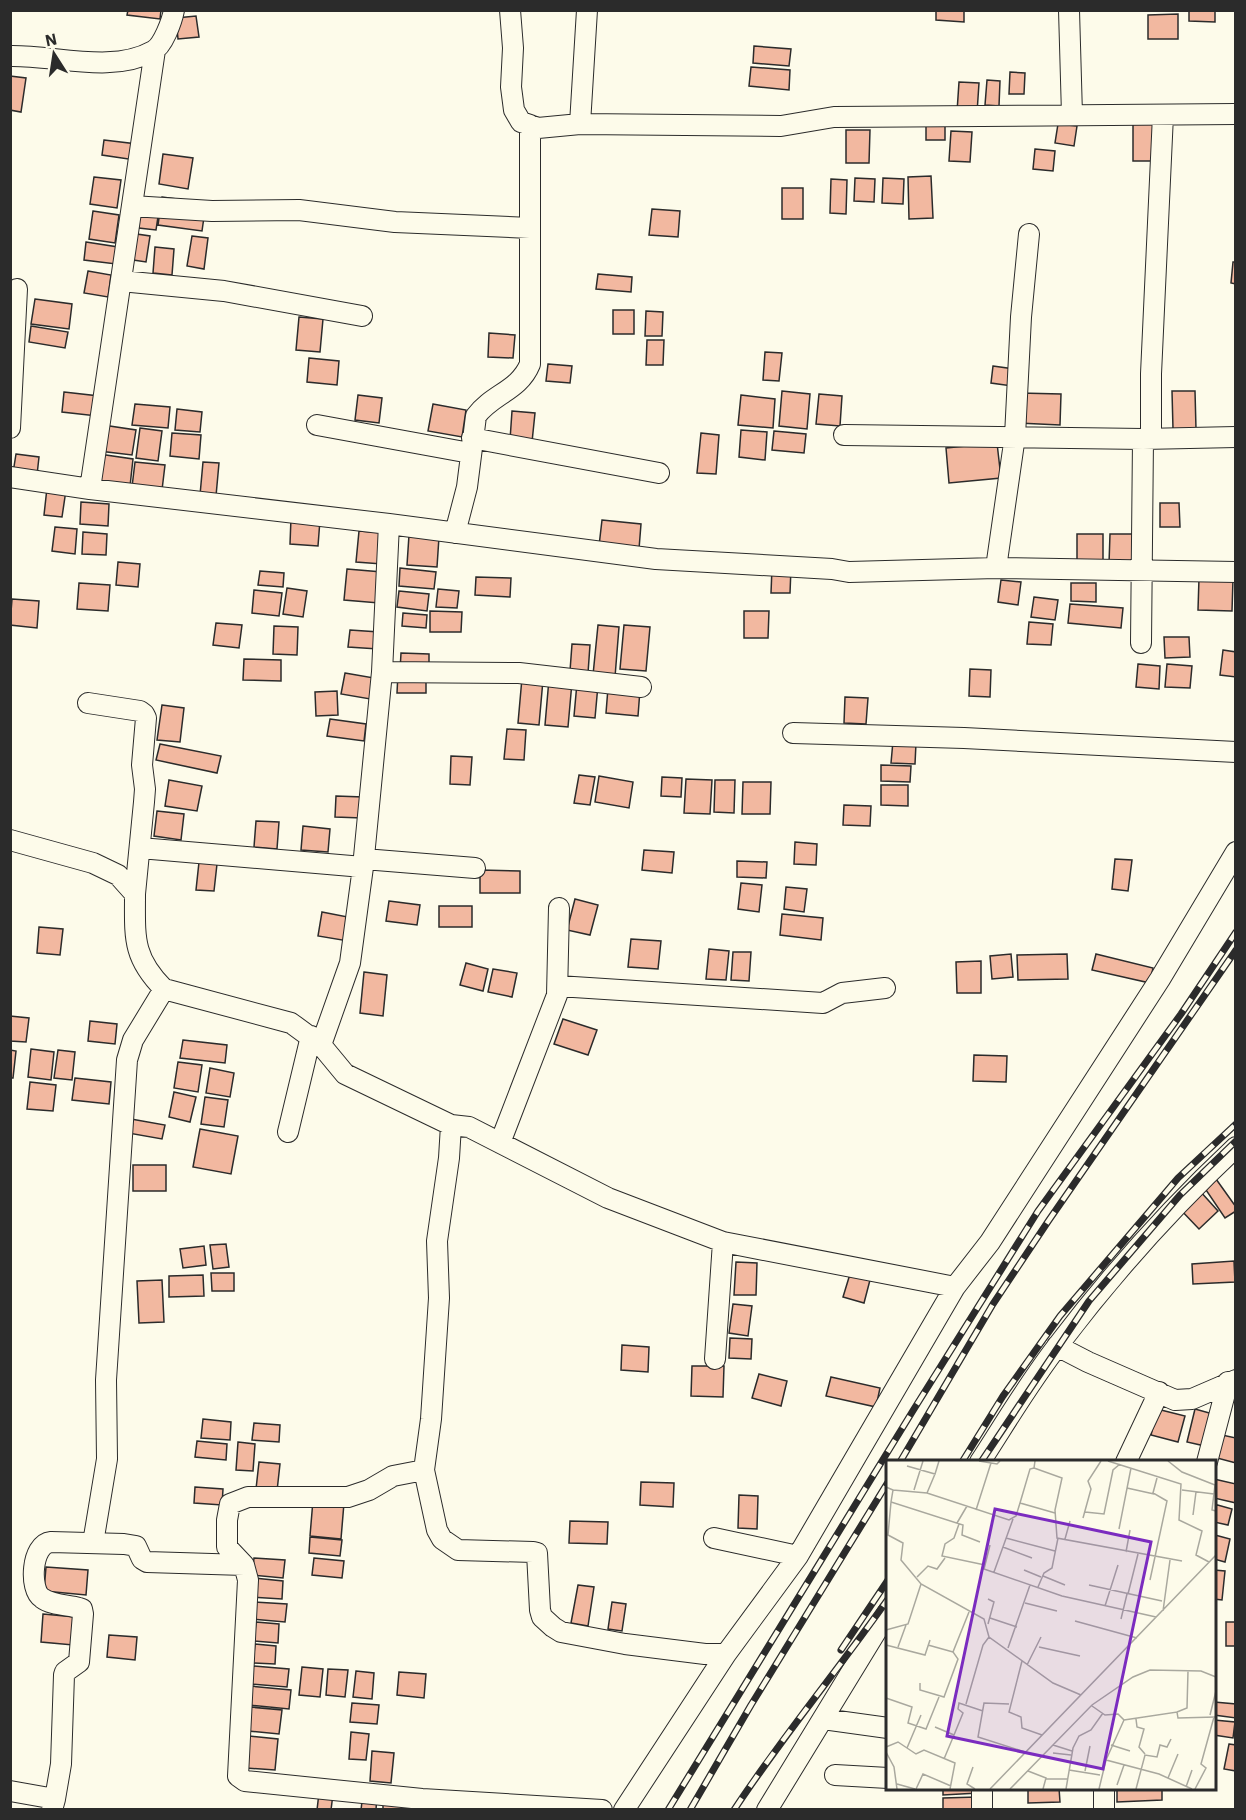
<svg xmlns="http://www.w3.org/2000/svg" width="1246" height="1820" font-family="'IBM Plex Sans',sans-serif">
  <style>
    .building { fill: #f2b8a0; stroke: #2b2b2b; stroke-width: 1.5 }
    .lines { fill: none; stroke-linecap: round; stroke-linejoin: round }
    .minor-casing { stroke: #2b2b2b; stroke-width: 22 }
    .minor { stroke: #fdfbea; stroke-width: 20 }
    .rail-casing { stroke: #2b2b2b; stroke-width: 7 }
    .rail { stroke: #fdfbea; stroke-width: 4.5; stroke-dasharray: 14; stroke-linecap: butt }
    .inset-road { fill: none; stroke: #a9a89e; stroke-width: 1.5 }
    .view { fill: #7b2cbf; fill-opacity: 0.15; stroke: #7b2cbf; stroke-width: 3 }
    .inset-edge { fill: none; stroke: #2b2b2b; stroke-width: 3 }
  </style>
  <rect width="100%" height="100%" fill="#fdfbea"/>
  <path class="building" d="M128 10H161L160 19 127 15Z
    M936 10H964V22L936 20Z
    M1189 10H1215V22L1189 21Z
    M1178 14V39H1148V15Z
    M196 16 199 37 178 39 176 18Z
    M754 46 791 49 789 66 753 63Z
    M751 67 790 70 789 90 749 86Z
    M1010 72 1025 73 1024 94H1009Z
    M10 76 26 78 21 112 10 110Z
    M987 80 1000 81 999 106 985 105Z
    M959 82 979 83 977 113 957 112Z
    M926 123H945V140H926Z
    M1133 123H1156V161H1133Z
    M1058 124 1077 126 1074 146 1055 143Z
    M846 130H870L869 163H846Z
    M951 131 972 132 970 162 949 161Z
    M104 140 137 144 135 160 102 155Z
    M1035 149 1055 151 1053 171 1033 169Z
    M163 154 193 158 188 189 159 184Z
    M931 176 933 218 909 219 908 177Z
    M94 177 121 180 117 208 90 204Z
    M855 178 875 179 874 202 854 201Z
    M883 178 904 179 903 204 882 203Z
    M831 179 847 180 846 214 830 213Z
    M782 188H803V219H782Z
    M162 197 206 203 202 231 158 225Z
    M134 199 160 203 156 230 130 227Z
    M652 209 680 211 678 237 649 235Z
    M93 211 119 215 115 243 89 239Z
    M130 233 150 236 146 262 127 259Z
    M192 236 208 238 204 269 187 266Z
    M86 242 118 247 116 264 84 260Z
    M155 247 174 249 172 275 153 273Z
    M1233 262H1236V284L1231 283Z
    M88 271 111 275 108 297 84 293Z
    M598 274 632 277 631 292 596 289Z
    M35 299 72 304 69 329 31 324Z
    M613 310H634V334H613Z
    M646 311 663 312 662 336H645Z
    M299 317 323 319 320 352 296 350Z
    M31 326 68 332 65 348 29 342Z
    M489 333 515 335 513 358 488 357Z
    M647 340H664L663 365H646Z
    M765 352 782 353 779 381 763 380Z
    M309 358 339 361 337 385 307 382Z
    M548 364 572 366 570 383 546 381Z
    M993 366 1014 369 1012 386 991 383Z
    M782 391 810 394 807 429 779 426Z
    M1172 391H1195L1196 429H1173Z
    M64 392 99 396 97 416 62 412Z
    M1019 393 1061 394 1060 425 1018 423Z
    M819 394 842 396 840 426 816 424Z
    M358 395 382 398 379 423 355 420Z
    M741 395 775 399 773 428 738 425Z
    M135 404 170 407 168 428 132 425Z
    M433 404 466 410 462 437 428 431Z
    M177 409 202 412 200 432 175 430Z
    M512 411 535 413 532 442 510 440Z
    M103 425 136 430 132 455 99 451Z
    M140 428 162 431 158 461 136 458Z
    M741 430 767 432 765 460 739 457Z
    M774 431 806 434 804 453 772 450Z
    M172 433 201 435 199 459 170 456Z
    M701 433 719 435 716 474 697 473Z
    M997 443 1001 478 949 483 946 448Z
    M16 454 39 457 37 475 13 473Z
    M99 454 133 459 130 486 95 482Z
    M135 462 165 465 162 490 132 487Z
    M203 462 219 463 216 496 200 495Z
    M47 488 66 490 62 517 44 515Z
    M81 502 109 504 108 526 80 524Z
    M1160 503H1179L1180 527H1160Z
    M291 518 320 520 318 546 290 544Z
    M602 520 641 524 639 549 599 546Z
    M55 527 77 529 75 554 52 551Z
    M359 531 385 533 382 564 356 562Z
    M83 532 107 534 106 555 82 554Z
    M1077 534H1103V564H1077Z
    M1110 534H1135L1134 564H1109Z
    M409 535 439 537 437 567 407 565Z
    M118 562 140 564 138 587 116 585Z
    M400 568 436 572 434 589 399 586Z
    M772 568H791L790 593H771Z
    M347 569 382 572 379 603 344 600Z
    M260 571 284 573 283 587 258 585Z
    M476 577 511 578 510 597 475 595Z
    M1199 578 1233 579 1232 611 1198 610Z
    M1001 580 1021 582 1018 605 998 602Z
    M79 583 110 585 108 611 77 609Z
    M1071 583H1096V602L1071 601Z
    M287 588 307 591 303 617 283 614Z
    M438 589 459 591 457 608 436 607Z
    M254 590 282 593 279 616 252 613Z
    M399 591 429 594 427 611 397 607Z
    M1034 597 1058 600 1055 620 1031 617Z
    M12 599 39 601 37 628 10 625Z
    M1070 604 1123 608 1121 628 1068 623Z
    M430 611 462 612 461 632H430Z
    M744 611H769L768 638H744Z
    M403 613 427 615 426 628 402 626Z
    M1029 622 1053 624 1051 645 1027 644Z
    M216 623 242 625 239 648 213 645Z
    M598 625 619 627 615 677 593 675Z
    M624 625 650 627 646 671 620 669Z
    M274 626 298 627 297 655 273 654Z
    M350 630 379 632 378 649 348 647Z
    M1164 637H1189L1190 657 1165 658Z
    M572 644 590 645 588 673 570 671Z
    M1223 650 1236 652V677L1220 675Z
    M401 653 429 654V671H400Z
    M244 659 281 660V681L243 680Z
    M1138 664 1160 666 1159 689 1136 687Z
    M1167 664 1192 666 1190 688 1165 687Z
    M970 669 991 670 990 697 969 696Z
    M345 673 380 679 376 700 341 694Z
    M398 673 426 674V693H397Z
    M522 678 543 680 539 725 518 723Z
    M549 679 572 682 568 727 545 725Z
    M577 683 598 685 595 718 574 716Z
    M608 688 640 690 638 716 606 713Z
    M337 691 338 715 316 716 315 692Z
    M845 697 868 698 866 724 844 723Z
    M162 705 184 708 180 742 157 740Z
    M330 719 366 724 364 741 327 736Z
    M507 729 526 730 524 760 504 759Z
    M893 741 916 743 915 764 891 763Z
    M160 744 221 756 217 773 156 760Z
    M451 756 472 757 470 785 450 784Z
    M881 765 911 766 910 782 881 781Z
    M579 775 595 777 590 805 574 803Z
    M599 776 633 782 629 808 595 802Z
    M662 777 682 778 681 797 661 796Z
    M686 779 712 780 710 814 684 813Z
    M169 780 202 786 197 811 165 806Z
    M715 780H735L734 813 714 812Z
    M743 782H771L770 814H742Z
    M881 785H908V806L881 805Z
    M336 796 363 797 362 818 335 817Z
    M844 805 871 806 870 826 843 825Z
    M157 811 184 814 181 840 154 836Z
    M256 821 279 822 277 849 254 847Z
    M303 826 330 829 328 852 301 850Z
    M795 842 817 844 816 865 794 864Z
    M644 850 674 852 672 873 642 870Z
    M1115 859 1132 860 1128 891 1112 889Z
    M737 861 767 862 766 878 737 877Z
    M199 862 217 864 214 891 196 890Z
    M480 870 520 871V893H480Z
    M741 883 762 885 759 912 738 909Z
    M786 887 807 889 804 912 784 909Z
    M575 899 598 905 590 935 567 930Z
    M389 901 420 905 417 925 386 921Z
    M439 906H472V927H439Z
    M322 912 353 918 348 941 318 936Z
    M782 914 823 918 821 940 780 935Z
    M39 927 63 929 60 955 37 953Z
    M631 939 661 941 658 969 628 967Z
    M709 949 729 951 726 980 706 979Z
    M733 952H751L749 981 731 980Z
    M1011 954 1013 977 992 979 990 956Z
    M1067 954 1068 979 1018 980 1017 955Z
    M1096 954 1153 968 1150 983 1092 970Z
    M981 961V993H957L956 962Z
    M466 963 488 969 483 991 460 985Z
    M493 969 517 973 512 997 488 992Z
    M364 972 387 975 383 1016 360 1013Z
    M10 1016 29 1018 26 1042 10 1041Z
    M563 1019 597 1030 588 1055 554 1044Z
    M90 1021 117 1024 115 1044 88 1041Z
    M183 1040 227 1045 225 1063 180 1058Z
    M31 1049 54 1052 51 1080 28 1077Z
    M10 1050 16 1051 13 1078H10Z
    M58 1050 75 1052 72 1080 54 1078Z
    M974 1055 1007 1056 1006 1082 973 1081Z
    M178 1062 202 1065 198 1092 174 1088Z
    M210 1068 234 1073 230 1097 206 1093Z
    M75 1078 111 1082 109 1104 72 1100Z
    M30 1082 56 1085 53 1111 27 1109Z
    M174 1092 196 1097 190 1122 169 1117Z
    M205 1097 228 1100 224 1127 201 1124Z
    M131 1119 165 1125 162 1139 128 1133Z
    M200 1129 238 1136 231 1174 193 1167Z
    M133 1165H166V1191H133Z
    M1216 1179 1236 1207V1211L1225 1218 1204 1187Z
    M1199 1190 1218 1211 1199 1229 1179 1208Z
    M226 1244 229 1267 213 1269 210 1245Z
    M204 1246 206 1265 183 1268 180 1249Z
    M1234 1261 1235 1282 1193 1284 1192 1264Z
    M736 1262 757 1263 756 1295H734Z
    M211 1273H234V1291H212Z
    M850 1274 870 1280 864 1303 843 1297Z
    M203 1275 204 1296 169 1297V1276Z
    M162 1280 164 1322 139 1323 137 1281Z
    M733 1304 752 1306 748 1336 729 1333Z
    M730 1338 752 1339 751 1359 729 1358Z
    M622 1345 649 1347 648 1372 621 1370Z
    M692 1366H724L723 1397 691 1396Z
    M759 1374 787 1381 781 1406 752 1398Z
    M831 1377 880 1388 876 1407 826 1396Z
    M1157 1409 1185 1416 1178 1442 1151 1435Z
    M1195 1409 1213 1414 1205 1446 1187 1442Z
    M203 1419 231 1422 230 1440 201 1438Z
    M254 1423 280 1425 279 1442 252 1440Z
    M1222 1435 1236 1438V1463L1217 1458Z
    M197 1441 227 1444 226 1460 195 1457Z
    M238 1442 255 1444 253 1471 236 1470Z
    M259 1462 280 1464 277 1491 256 1489Z
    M1214 1479 1236 1484V1503L1214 1498Z
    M641 1482 674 1483 673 1507 640 1505Z
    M195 1487 223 1489 222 1505 194 1503Z
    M739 1495 758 1496 757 1529 738 1528Z
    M313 1500 344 1503 341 1539 310 1536Z
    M1214 1504 1232 1509 1228 1525 1214 1522Z
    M570 1521 608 1522 607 1544 569 1543Z
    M1215 1535 1230 1539 1225 1562 1214 1559Z
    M310 1537 342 1540 340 1556 309 1553Z
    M254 1558 285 1560 283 1578 252 1575Z
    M314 1558 344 1561 342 1578 312 1575Z
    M46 1567 88 1570 86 1595 44 1591Z
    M1214 1570 1225 1571 1222 1600 1214 1599Z
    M253 1578 283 1581 282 1599 252 1597Z
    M578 1585 594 1587 588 1626 571 1623Z
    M254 1602 287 1604 285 1622 252 1619Z
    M612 1602 626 1604 622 1631 608 1629Z
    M43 1614 75 1617 73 1645 41 1642Z
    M256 1622 279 1624 278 1643 254 1641Z
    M1226 1622H1236V1646H1226Z
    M109 1635 137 1637 135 1660 107 1657Z
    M255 1644 276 1646 275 1664 253 1663Z
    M253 1666 289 1669 287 1687 251 1684Z
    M302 1667 323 1669 320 1697 299 1695Z
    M328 1669 348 1670 345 1697 326 1695Z
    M356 1671 374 1673 372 1699 353 1697Z
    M399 1672 426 1674 424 1698 397 1695Z
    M250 1686 291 1690 289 1709 248 1705Z
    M1214 1702 1236 1704V1718L1214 1715Z
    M352 1703 379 1705 377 1724 350 1722Z
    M250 1707 282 1710 279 1734 248 1731Z
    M1214 1720 1235 1722 1233 1738 1214 1735Z
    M351 1732 369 1734 366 1760 349 1759Z
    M249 1736 278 1739 275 1770 246 1768Z
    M1229 1744 1236 1745V1771L1224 1769Z
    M372 1751 394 1753 391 1783 370 1781Z
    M943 1788H978V1793L943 1795Z
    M1028 1788H1059L1060 1802 1028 1803Z
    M1117 1788H1162V1800L1117 1802Z
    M319 1793 333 1794 331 1810H317Z
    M363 1793 377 1794 376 1810H361Z
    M977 1797V1810H943V1798Z
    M383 1801 403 1803 402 1810H383Z"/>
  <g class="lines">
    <defs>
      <path id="minor" d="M510 10 513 48 511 87 514 110 521 122 530 125 538 128 580 124 781 126 834 117 1236 114
        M1069 10 1072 115
        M10 56C55 55 112 74 153 51 163 46 172 21 174 10
        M580 124 587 10
        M132 206 212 211 299 210 395 222 530 228
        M121 281 224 291 362 316
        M317 425 470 453
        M10 428 17 289
        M844 435 1143 439 1236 437
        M472 438 659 473
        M1151 439V374L1163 115
        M10 477 90 489 389 524 656 559 832 569 849 572 996 568 1236 572
        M90 489 155 50
        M455 533 467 487 476 416C492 394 519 391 530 364V125
        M996 568 1015 436 1021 317 1029 234
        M1141 643 1143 439
        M382 672 519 673 641 687
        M88 703 140 711 144 714 146 718 142 765 145 789 144 802 135 894
        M793 733 964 738 1236 752
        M10 840 93 863 118 875 135 894C135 937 132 957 164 989L291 1023 321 1045 345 1074 451 1125 469 1127 608 1198 723 1242 955 1287
        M140 848 363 867
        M364 859 475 868
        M558 986 823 1003 842 993 885 988
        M321 1045 350 963 363 867 382 672 389 524
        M451 1125 449 1158 437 1241 439 1298 431 1419 424 1470 437 1530 442 1539 458 1550 533 1552 537 1553 540 1610 542 1617 553 1627 561 1632 625 1644 705 1654H726
        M288 1132 311 1036
        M500 1143 557 995 559 908
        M1057 1346 1088 1362 1175 1400 1192 1399 1236 1380
        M715 1359 723 1242
        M980 1462C1006 1422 1030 1381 1059 1344 1112 1274 1172 1207 1236 1147
        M1126 1462 1159 1392
        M1207 1462 1228 1382
        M424 1470 393 1476 369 1490 348 1497H248L230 1504 227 1520V1547L244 1565 248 1580 238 1776 245 1781 422 1799 602 1810
        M714 1538 798 1556
        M93 1543 107 1459 106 1380 127 1060 133 1040 164 989
        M823 1719 888 1728
        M835 1775 888 1778
        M982 1788V1810
        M10 1791 55 1799 52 1810
        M55 1799 61 1764 64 1675 65 1672 79 1662 83 1614 82 1609 79 1608C68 1605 51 1605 42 1598 29 1590 31 1544 51 1542L124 1544 136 1546 142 1559 147 1562 244 1565
        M624 1810 726 1654 798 1556 955 1287 990 1242 1160 979 1236 852
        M767 1810 888 1612
        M1104 1810V1788"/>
    </defs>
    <use href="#minor" class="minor-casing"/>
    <use href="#minor" class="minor"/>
    <defs>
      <path id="rail" d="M900 1462 993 1304 1049 1220 1236 950
        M962 1462 1003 1396 1060 1316 1178 1178 1236 1124
        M981 1462 1089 1301 1180 1195 1236 1141
        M841 1650 888 1580
        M668 1810 914 1409 1038 1211 1181 1014 1236 932
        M690 1810 751 1705 888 1482
        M734 1810C782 1737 838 1670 888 1599"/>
    </defs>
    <use href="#rail" class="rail-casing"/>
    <use href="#rail" class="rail"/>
  </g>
  <g transform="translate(886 1460)">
    <rect width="330" height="330" fill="#fdfbea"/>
    <path class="inset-road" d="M93 1 111 4 114 1M149 1 148 8 176 18 169 50 171 78 296 101M222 1 295 24 293 60 316 71 310 95 323 102M282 1 296 12 329 25 326 50 330 51M21 6 49 14 53 1M0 27 7 30 5 42 77 65 76 75 94 82M241 28 268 34M7 30 41 33 123 60 130 56 134 43 169 53M28 30 37 1M296 30 328 34M41 33 49 14M5 42 2 75 17 83 15 100 35 124 98 159 103 177 167 223 195 235M134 43 144 9 148 8M90 50 105 3M199 52 218 54 227 10 234 4M307 55 310 32M197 58 205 29 202 21 215 1M71 63 81 46M73 64 68 78 59 84 56 96 99 105M233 69 245 8M120 78 169 91M179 79 184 61M104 85 98 109 176 136 270 157M117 87 146 98M240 92 244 70M138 110 155 117M108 112 127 59M157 116 179 125M31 117 42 106 51 109 59 98M264 120 281 41 267 33 271 18M203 125 276 141M152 127 158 113 166 108 172 78M242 134 252 94M102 139 108 142 102 164M139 143 171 151M219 146 232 105M277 151 284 100M104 158 131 167M235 159 241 134M189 161 251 178M0 170 22 164 35 124M0 185 39 195 44 180M42 185 67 192M12 187 20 165M153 187 194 196M122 188 144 125M136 201 123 252 135 257 136 268 156 275M141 205 155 177M34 223V230L58 237 72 199 67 192 83 152M0 238 26 247 22 263 40 269 53 237M80 244 97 185 103 177M123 244 98 243 92 277 139 292M206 246 219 255 232 254 238 260 220 300M291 252 301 248 302 211M324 255 330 231M250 259 251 267 258 269 253 287 259 294M238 260 291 252 292 258 330 257M49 267 68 275 58 299M68 275 77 253 72 249 73 243 97 251M167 285 186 291M225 285 244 291M0 287 12 282 30 294 38 290 69 303 64 329M21 288 35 255M0 292 8 307 11 329M167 293 185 295M87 307 81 324 89 329M183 310 214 315M142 311 160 318 157 329M199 311 204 286M282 318 292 294M160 319H182M11 324 29 329M231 325 238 305M300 327 306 310M30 329 37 314 65 326M104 329 330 95M124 329 206 245 247 217 264 210 315 211 330 217M180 329 187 288 193 276 205 270 217 253M213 329 220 300 273 314 306 329M250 329 259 295 271 297 274 285 281 287 285 279M309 329 320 308 315 304 328 257"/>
    <path class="view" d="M109 49 265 82 217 309 61 276Z"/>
    <rect width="330" height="330" class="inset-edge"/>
  </g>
  <rect width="1246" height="1820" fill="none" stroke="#2b2b2b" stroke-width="24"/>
  <g transform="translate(54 54) rotate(348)" stroke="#fdfbea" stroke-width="4.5" paint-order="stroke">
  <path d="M0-4.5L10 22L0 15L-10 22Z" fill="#2b2b2b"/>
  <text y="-9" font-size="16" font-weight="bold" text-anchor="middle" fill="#2b2b2b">N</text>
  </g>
</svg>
